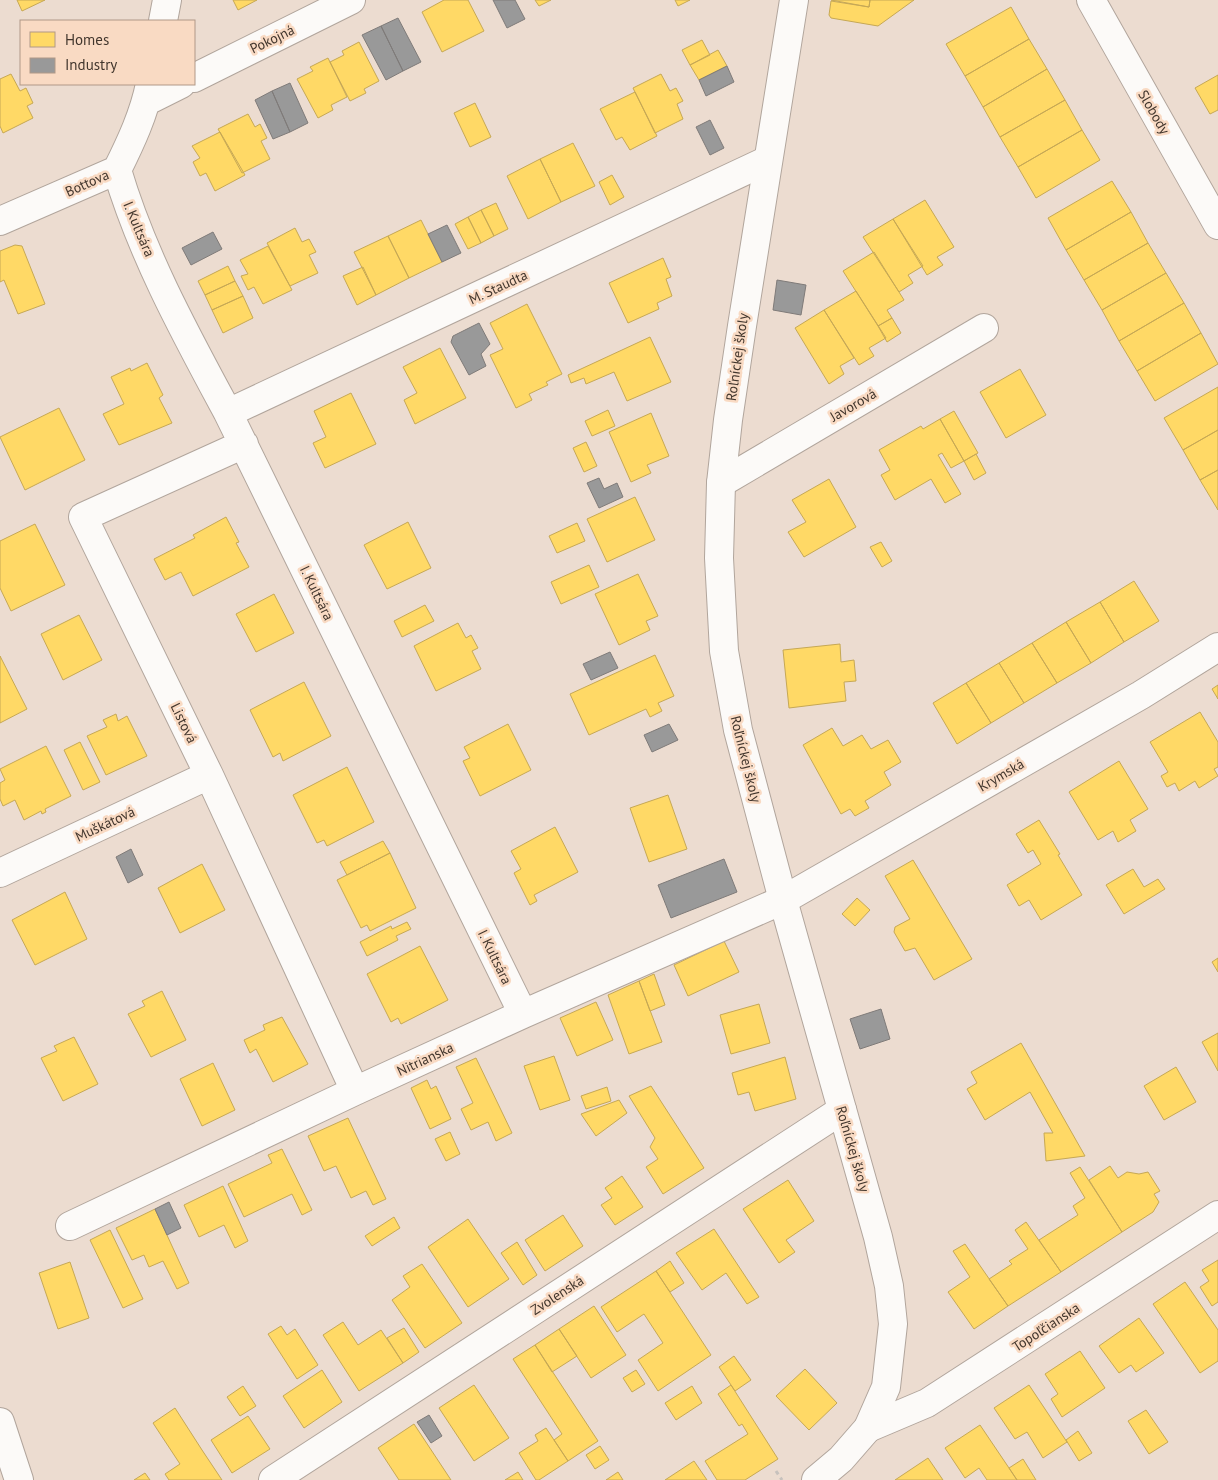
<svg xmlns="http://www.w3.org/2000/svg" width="1218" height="1480" font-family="'PT Sans',sans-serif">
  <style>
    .homes { fill: #ffd966; stroke: #c6a855 }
    .industry { fill: #999; stroke: #7f7b79 }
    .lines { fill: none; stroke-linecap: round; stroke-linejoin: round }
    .minor-casing { stroke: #b1a59c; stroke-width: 30 }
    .major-casing { stroke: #b1a59c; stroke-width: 30 }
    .path { stroke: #c7c2bd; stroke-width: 3; stroke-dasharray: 4 4; stroke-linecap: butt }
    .minor { stroke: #fcfaf8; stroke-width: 28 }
    .major { stroke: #fcfaf8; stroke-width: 28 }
    .labels { text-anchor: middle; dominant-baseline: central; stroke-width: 5; stroke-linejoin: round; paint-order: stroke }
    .street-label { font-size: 14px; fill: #42362d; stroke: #f9dac3 }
  </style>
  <rect width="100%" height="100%" fill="#ecdcd0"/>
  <path class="homes" d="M17 0H45L22 11Z
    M233 0H257L238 10Z
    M444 0H468L484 31 442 52 422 12Z
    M535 0H551L539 6Z
    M675 0H690L678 6Z
    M831 0H870L869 7Z
    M870 0H914L878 26 831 18 829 15 831 1 869 7Z
    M1011 7 1029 39 965 76 946 44Z
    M1029 39 1047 69 983 107 965 76Z
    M702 40 710 55 690 65 682 50Z
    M359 42 379 81 364 89 366 93 350 101 330 62 344 55 342 51Z
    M718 50 727 66 699 80 690 65Z
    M328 58 347 97 331 105 333 110 318 118 297 79 313 71 310 67Z
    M1047 69 1065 100 1000 137 983 107Z
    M11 74 20 91 26 88 33 103 27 106 33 118 3 133 0 126V79Z
    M661 74 670 91 676 88 683 101 677 104 683 119 655 133 633 88Z
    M1218 75V110L1210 114 1195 88Z
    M635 92 657 136 630 150 622 137 616 140 600 109Z
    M1065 100 1082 130 1018 167 1000 137Z
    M475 103 491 137 470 147 454 113Z
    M248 114 255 127 260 124 267 138 261 141 270 159 242 173 218 129Z
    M1082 130 1100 160 1036 198 1018 167Z
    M220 132 245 175 215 191 206 173 200 176 193 162 200 158 192 146Z
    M573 143 595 186 561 202 540 159Z
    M540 159 561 202 528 219 507 176Z
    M612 175 624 197 610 205 599 182Z
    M1112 181 1131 212 1066 250 1048 218Z
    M925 200 954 247 937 257 943 265 927 275 893 219Z
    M496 203 508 229 494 236 481 210Z
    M481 210 494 236 481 243 468 217Z
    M1131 212 1148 243 1084 280 1066 250Z
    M468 217 481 243 468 249 455 224Z
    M893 219 923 266 908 275 913 283 899 292 863 237Z
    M421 220 442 262 409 278 388 236Z
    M295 228 302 242 309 239 316 252 309 255 318 273 290 286 267 243Z
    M388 236 409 278 376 295 354 252Z
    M1148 243 1166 273 1102 310 1084 280Z
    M15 245 22 246 45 304 18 314 4 280 0 282V251Z
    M268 246 292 290 263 304 254 287 248 290 241 276 248 274 240 260Z
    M874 252 904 300 887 310 892 318 878 326 843 271Z
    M663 258 671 277 666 279 672 296 657 303 659 309 628 323 609 283Z
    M228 266 235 281 205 295 198 281Z
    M363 267 376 295 357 305 343 276Z
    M1166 273 1184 303 1119 341 1102 310Z
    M235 281 243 296 212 310 205 295Z
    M856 291 886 338 869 348 874 356 859 365 824 310Z
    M243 296 253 318 223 333 212 310Z
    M1184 303 1201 333 1137 371 1119 341Z
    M527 304 562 374 546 382 548 385 529 394 532 400 516 408 490 355 503 349 490 323Z
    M824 310 854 358 840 366 844 374 829 384 795 328Z
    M892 318 901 333 887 342 878 326Z
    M1201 333 1218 364 1155 401 1137 371Z
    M650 337 671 382 627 401 614 372 586 384 584 378 571 383 568 375Z
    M440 348 466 398 415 424 404 400 417 393 403 367Z
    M147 363 163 395 159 398 172 423 119 445 103 414 124 404 111 377 130 368 131 371Z
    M1020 369 1046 415 1006 438 980 392Z
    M1218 387V430L1183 450 1164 418Z
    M351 393 376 444 325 468 313 443 326 437 314 411Z
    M59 408 85 460 25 490 0 437Z
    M608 410 615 426 592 436 585 421Z
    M954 411 978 453 964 461 940 419Z
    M651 413 669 456 647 465 651 473 631 482 609 432Z
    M940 419 964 461 951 468 942 453 938 455 961 494 945 503 931 479 895 500 881 475 890 470 879 450 921 426 923 429Z
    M1218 430V470L1200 480 1183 450Z
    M586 442 597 466 584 472 573 448Z
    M976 454 986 473 974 480 964 461Z
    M1218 470V510L1200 480Z
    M829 479 856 527 804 557 788 532 806 522 792 500Z
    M635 497 655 540 607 562 587 519Z
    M226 517 239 542 236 543 249 567 193 596 181 572 165 580 154 559 195 538 193 535Z
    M408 522 431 568 387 589 364 545Z
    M577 523 585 541 557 553 549 536Z
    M35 524 65 585 11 611 0 588V541Z
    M881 542 892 561 882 567 870 547Z
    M589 565 599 587 561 604 551 582Z
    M638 574 658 616 646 621 650 630 619 645 595 594Z
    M1134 581 1159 621 1124 642 1100 602Z
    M274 594 294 633 256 652 236 614Z
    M1100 602 1124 642 1091 663 1066 622Z
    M425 605 434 621 402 637 394 621Z
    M79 615 102 660 63 680 41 634Z
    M1066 622 1091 663 1057 683 1032 643Z
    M458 623 466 638 471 635 478 648 472 651 481 669 436 691 414 646Z
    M1032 643 1057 683 1024 703 999 663Z
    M840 644 841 662 854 660 856 681 844 682 846 701 789 708 783 650Z
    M655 655 674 696 658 703 662 711 650 717 646 709 589 735 570 694Z
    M0 656 27 709 0 723Z
    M999 663 1024 703 991 723 966 683Z
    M304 682 331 736 283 761 280 753 273 757 250 710Z
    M966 683 991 723 957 744 933 703Z
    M1218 685V699L1212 689Z
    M1200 712 1218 742V767L1214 769 1218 776 1199 788 1195 781 1179 791 1175 783 1167 787 1161 776 1168 772 1150 742Z
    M116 714 118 721 127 716 147 756 106 775 87 736 107 727 103 720Z
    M508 724 531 770 480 796 463 761 470 758 464 747Z
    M832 728 843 746 862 735 871 749 888 740 901 762 884 772 891 785 865 801 869 808 855 816 850 809 841 814 803 745Z
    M80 742 100 782 83 790 64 750Z
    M46 746 71 796 45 809 46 812 42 814 41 811 24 820 15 800 3 806 0 799V783L5 780 0 769Z
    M1119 761 1148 809 1130 820 1136 831 1118 842 1113 831 1098 840 1069 792Z
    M347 767 374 822 327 846 324 840 317 843 293 795Z
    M668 795 687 849 649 862 630 808Z
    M1039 820 1060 854 1058 855 1082 895 1041 920 1029 900 1019 906 1007 885 1041 864 1033 850 1028 853 1016 834Z
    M555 827 578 872 534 895 537 901 530 905 514 873 521 869 511 851Z
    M383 841 390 853 347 875 340 862Z
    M390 853 416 908 370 931 367 925 361 928 337 880Z
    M913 860 972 959 934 980 915 948 905 951 894 932 895 927 910 919 885 876Z
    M202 864 225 910 180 933 158 888Z
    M1133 869 1144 887 1158 879 1165 889 1124 914 1106 885Z
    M65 892 87 939 35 965 12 920Z
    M857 898 870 910 855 926 842 914Z
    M407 922 411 929 396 936 398 940 367 956 360 942 391 926 392 929Z
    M724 941 739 972 688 996 674 965Z
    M420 946 448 1000 401 1024 398 1018 391 1022 367 974Z
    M1218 958V972L1212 962Z
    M654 974 665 1005 650 1011 639 981Z
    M639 981 662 1042 629 1054 608 995Z
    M162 991 186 1040 151 1057 128 1014 145 1006 142 1001Z
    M596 1002 613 1040 577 1056 560 1018Z
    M759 1004 770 1043 731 1054 720 1015Z
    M282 1017 308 1064 273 1082 256 1049 250 1053 244 1040 265 1030 263 1025Z
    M1218 1033V1071L1202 1042Z
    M74 1037 98 1084 63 1101 41 1058 57 1051 54 1046Z
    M1021 1043 1085 1156 1046 1161 1044 1133H1053L1030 1092 985 1120 967 1089 977 1083 971 1072Z
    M554 1056 570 1100 540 1110 524 1066Z
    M785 1057 796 1099 755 1111 749 1092 738 1095 732 1073Z
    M476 1058 512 1133 496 1141 488 1122 471 1130 461 1109 473 1103 456 1067Z
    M213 1063 235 1110 202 1126 180 1079Z
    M1176 1067 1196 1102 1164 1120 1144 1086Z
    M427 1080 431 1089 436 1086 451 1119 430 1129 411 1088Z
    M651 1086 704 1168 663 1194 646 1167 658 1159 650 1147 655 1138 629 1096Z
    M607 1087 611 1101 586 1109 581 1096Z
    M619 1100 627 1113 596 1136 581 1114Z
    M348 1118 386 1199 373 1205 366 1191 351 1198 336 1166 324 1171 308 1136Z
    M450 1132 460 1154 446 1161 435 1139Z
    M282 1149 312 1210 302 1215 292 1194 244 1217 228 1184 272 1163 268 1155Z
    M1110 1166 1118 1178 1127 1172 1139 1174 1148 1172 1160 1191 1154 1194 1159 1202 1153 1212 1122 1232 1089 1180Z
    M1080 1167 1122 1232 1061 1272 1039 1240 1078 1215 1073 1206 1085 1198 1070 1173Z
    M622 1176 643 1207 615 1225 601 1205 612 1198 605 1188Z
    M788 1180 814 1221 786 1240 795 1252 779 1263 743 1209Z
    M223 1186 248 1241 235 1248 224 1225 199 1237 184 1205Z
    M155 1209 189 1283 177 1289 163 1261 149 1267 144 1255 132 1260 116 1228Z
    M563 1215 583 1246 545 1271 525 1240Z
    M394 1217 400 1228 372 1246 365 1236Z
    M468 1219 509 1279 468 1307 428 1247Z
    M1026 1222 1061 1272 1008 1306 989 1279 1012 1264 1009 1261 1028 1249 1015 1230Z
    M714 1229 759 1297 747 1304 726 1273 702 1290 676 1253Z
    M110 1230 143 1299 123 1308 90 1240Z
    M517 1242 537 1275 523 1285 501 1253Z
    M965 1244 1008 1306 974 1329 948 1292 970 1277 953 1251Z
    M1218 1260V1302L1212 1306 1200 1287 1209 1281 1202 1270Z
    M670 1261 684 1283 670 1292 656 1271Z
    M70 1262 89 1318 58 1329 39 1273Z
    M422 1264 462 1323 425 1348 392 1300 410 1287 403 1276Z
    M656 1271 711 1355 658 1391 638 1360 663 1343 644 1314 617 1332 601 1307Z
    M1185 1282 1218 1330V1361L1200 1373 1153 1304Z
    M594 1306 626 1355 591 1378 559 1329Z
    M1139 1318 1164 1353 1136 1372 1131 1365 1119 1373 1099 1346Z
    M343 1322 358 1345 381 1330 403 1363 359 1391 323 1335Z
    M281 1326 287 1335 295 1329 318 1365 297 1379 268 1334Z
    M404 1328 419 1352 403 1363 387 1338Z
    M559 1329 577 1356 552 1372 535 1345Z
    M535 1345 598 1441 568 1461 554 1440 562 1434 513 1359Z
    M1080 1351 1105 1388 1062 1417 1051 1399 1058 1394 1045 1374Z
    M734 1356 751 1380 735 1391 719 1367Z
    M805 1369 837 1403 809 1430 776 1396Z
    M322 1370 342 1402 304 1428 283 1396Z
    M636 1370 645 1384 632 1392 623 1378Z
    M474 1385 509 1438 474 1461 439 1408Z
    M731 1385 778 1459 745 1480H717L705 1461 748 1434 742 1424 739 1426 718 1394Z
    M1029 1385 1067 1442 1043 1458 1027 1432 1015 1439 994 1408Z
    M243 1386 256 1406 240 1416 227 1397Z
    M692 1386 702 1403 676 1420 665 1403Z
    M175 1408 202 1450 222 1480H169L165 1474 180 1464 153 1423Z
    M1146 1410 1168 1442 1149 1454 1128 1421Z
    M248 1416 270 1449 232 1473 211 1440Z
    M414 1424 451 1480H399L378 1448Z
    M980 1425 1009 1468 1017 1480H987L979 1468 965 1478 945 1448Z
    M546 1428 568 1461 539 1480H536L519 1453 538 1441 535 1435Z
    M1078 1431 1092 1453 1079 1461 1066 1440Z
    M600 1446 609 1460 595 1469 586 1455Z
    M928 1458 943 1480H895Z
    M1023 1459 1036 1480H1017L1009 1468Z
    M694 1461 707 1480H665Z
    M518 1472 523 1480H505Z
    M618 1472 623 1480H606Z
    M145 1473 150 1480H134Z"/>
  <path class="industry" d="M493 0H515L525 19 507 28Z
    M398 18 421 62 403 71 381 26Z
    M381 26 403 71 386 80 362 35Z
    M727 66 734 82 706 96 699 80Z
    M290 83 308 123 290 132 272 91Z
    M272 91 290 132 273 139 255 100Z
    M710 120 724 148 710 155 696 127Z
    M447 225 461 253 442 262 428 234Z
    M213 232 222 249 191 265 182 248Z
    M777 280 806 285 801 315 773 310Z
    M479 323 490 344 481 354 486 366 469 375 451 342 453 336Z
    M599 478 604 489 617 483 623 497 599 508 587 483Z
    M610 652 618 668 591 680 583 664Z
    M669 724 678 740 652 752 644 735Z
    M131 849 143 875 128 883 116 857Z
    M724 859 737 892 671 918 658 885Z
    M881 1009 890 1039 860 1049 850 1019Z
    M169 1202 181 1228 167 1235 155 1209Z
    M429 1415 442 1436 431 1443 417 1422Z"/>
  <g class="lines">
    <defs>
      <path id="minor" d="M1091 0 1218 225
        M163 21 167 0
        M194 78 351 0
        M147 101 181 84
        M117 170C142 255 186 335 228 413L523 1014
        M0 221 117 170C131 142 144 114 150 84
        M228 413 768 160
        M244 444 83 517 209 775 355 1091
        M721 483 984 328
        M0 873 209 775
        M70 1226 355 1091 523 1014 783 900 1141 695 1218 647
        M868 1428 927 1403 1218 1215
        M273 1480 842 1110"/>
      <path id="major" d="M794 0 742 326 728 420 721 483 719 558 724 651 738 730 783 900 878 1237 889 1286 893 1324 886 1387 868 1428 841 1459 816 1480
        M0 1422 19 1480"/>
    </defs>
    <use href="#minor" class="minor-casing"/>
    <use href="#major" class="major-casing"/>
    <path class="path" d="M776 1471 782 1480"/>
    <use href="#minor" class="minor"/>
    <use href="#major" class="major"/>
  </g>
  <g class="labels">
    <g class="street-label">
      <text transform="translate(272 39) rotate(-26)">Pokojná</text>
      <text transform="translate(1154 112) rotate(60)">Slobody</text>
      <text transform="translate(87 183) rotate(-24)">Bottova</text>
      <text transform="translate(139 229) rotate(67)">I. Kultsára</text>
      <text transform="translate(498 287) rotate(-25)">M. Staudta</text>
      <text transform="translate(737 357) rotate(-82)">Roľníckej školy</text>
      <text transform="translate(853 405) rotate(-30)">Javorová</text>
      <text transform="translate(317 593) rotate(64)">I. Kultsára</text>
      <text transform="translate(184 723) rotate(64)">Listová</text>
      <text transform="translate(746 759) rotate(76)">Roľníckej školy</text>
      <text transform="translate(1001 775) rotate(-30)">Krymská</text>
      <text transform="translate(105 824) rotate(-25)">Muškátová</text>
      <text transform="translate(495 957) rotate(64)">I. Kultsára</text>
      <text transform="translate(425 1059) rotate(-25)">Nitrianska</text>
      <text transform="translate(853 1149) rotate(74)">Roľníckej školy</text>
      <text transform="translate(557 1295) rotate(-33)">Zvolenská</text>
      <text transform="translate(1046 1327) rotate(-33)">Topoľčianska</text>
    </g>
  </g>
  <rect x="20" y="20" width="175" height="65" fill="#f9dac3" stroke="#b09887"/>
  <rect x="30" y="32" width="25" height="15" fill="#ffd966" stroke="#b09887"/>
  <text x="65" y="45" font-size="15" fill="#42362d">Homes</text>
  <rect x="30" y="58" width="25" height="15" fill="#999999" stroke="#b09887"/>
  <text x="65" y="70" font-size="15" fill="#42362d">Industry</text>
</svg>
